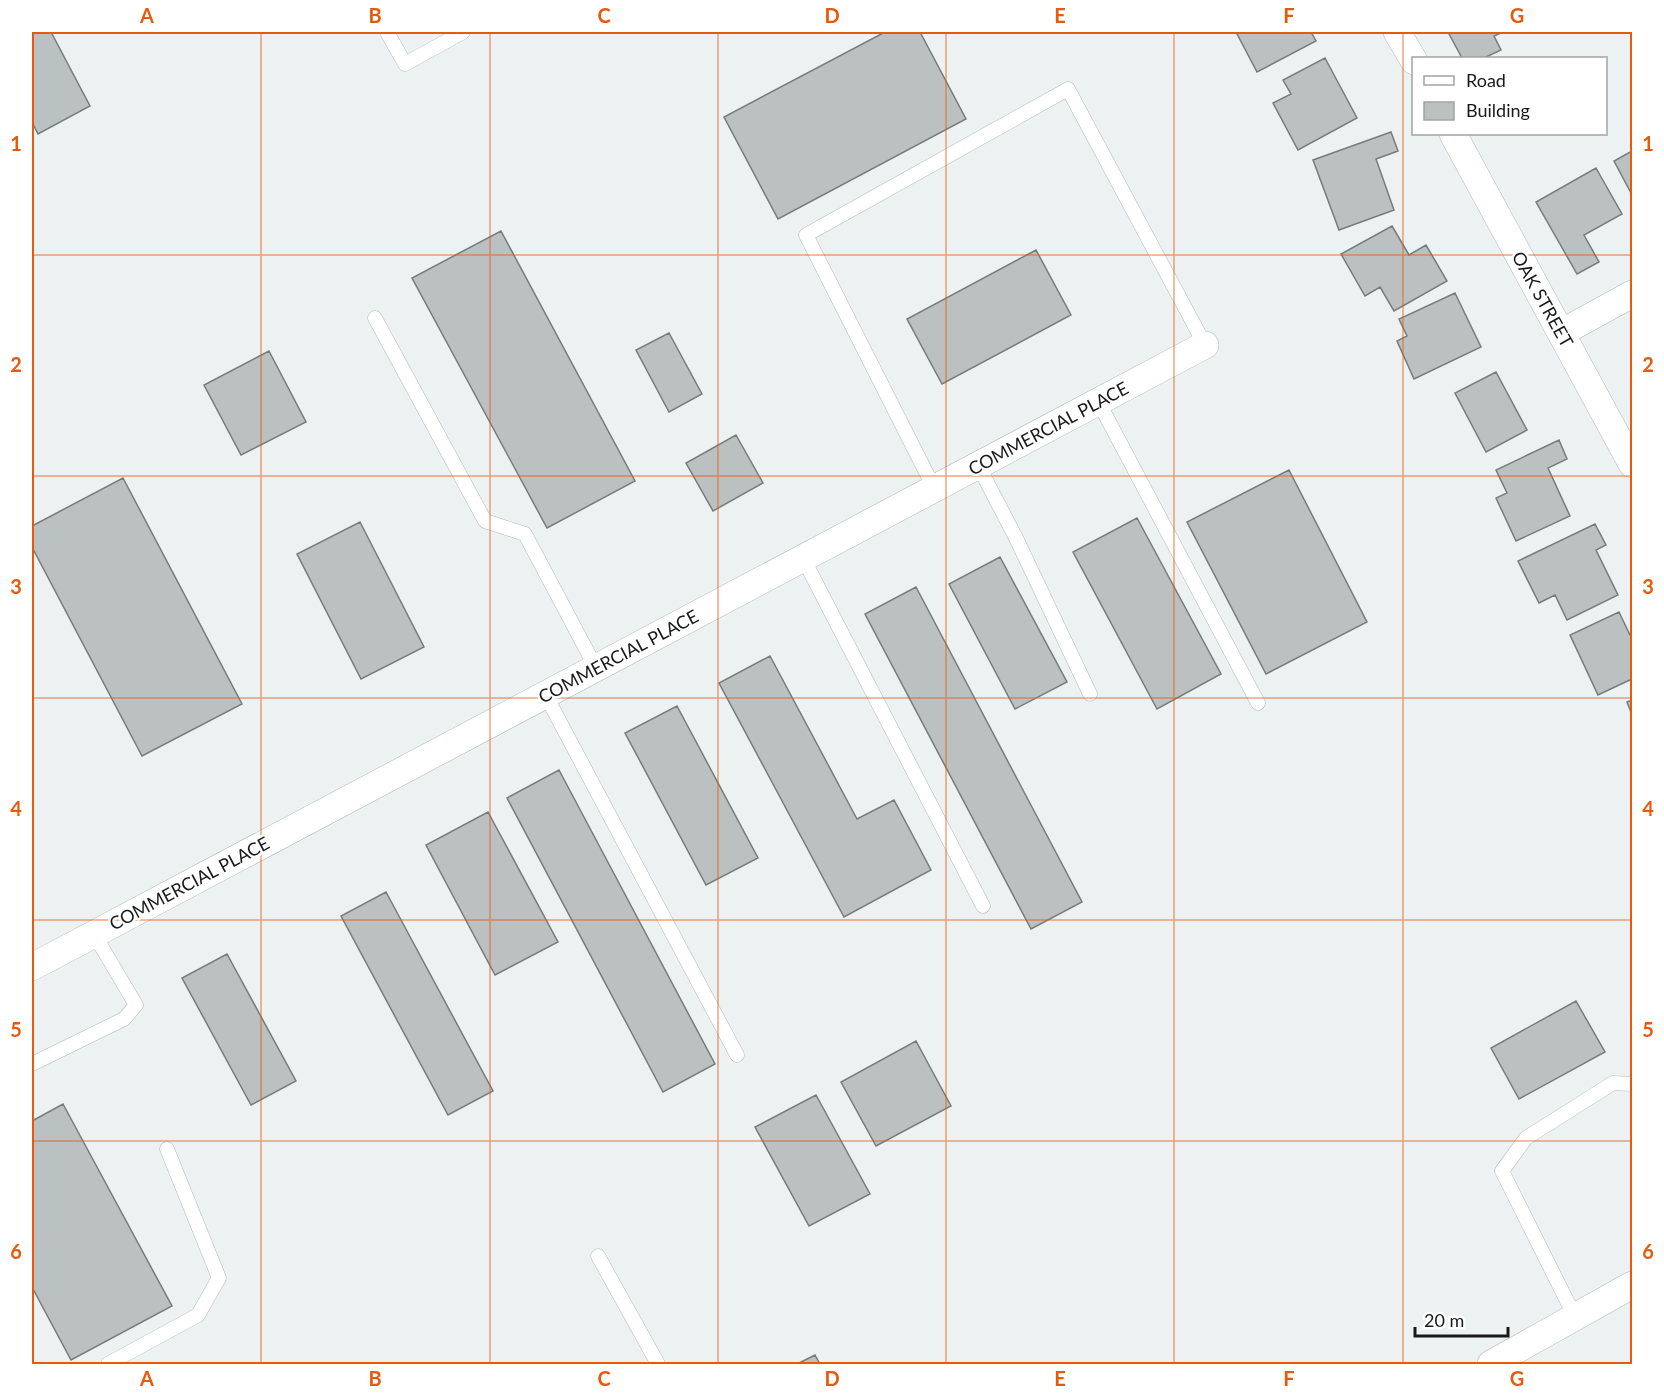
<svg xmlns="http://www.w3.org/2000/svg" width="1664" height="1396" font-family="Lato,sans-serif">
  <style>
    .building { fill: #bbc1c1; stroke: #767b7b; stroke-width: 1.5 }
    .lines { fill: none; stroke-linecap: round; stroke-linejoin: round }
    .service-casing { stroke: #b1b7b7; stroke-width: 15 }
    .minor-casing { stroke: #b1b7b7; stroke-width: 28 }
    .service { stroke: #fff; stroke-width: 14 }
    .minor { stroke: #fff; stroke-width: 27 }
    .grid { fill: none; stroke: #e8590c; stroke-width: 1.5; stroke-opacity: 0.55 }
    .labels { text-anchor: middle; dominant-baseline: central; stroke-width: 5; stroke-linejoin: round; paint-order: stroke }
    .street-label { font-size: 18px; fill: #181a1a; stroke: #fff }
    .neatline { fill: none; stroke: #e8590c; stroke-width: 2 }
    .grid-label { font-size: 20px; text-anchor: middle; font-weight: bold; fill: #e8590c }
  </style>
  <rect width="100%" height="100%" fill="#ecf2f2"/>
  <path class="building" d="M32 32H51L90 106 38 134 32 122Z
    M885 32H920L966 119 778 219 724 117Z
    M1236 32H1311L1316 41 1257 72Z
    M1448 32H1503L1494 36 1501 50 1484 58H1462Z
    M1325 58 1357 118 1298 150 1273 103 1291 94 1283 80Z
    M1391 132 1398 151 1376 159 1394 210 1339 230 1313 160Z
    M1632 151V195L1614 161Z
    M1596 168 1622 214 1584 235 1599 262 1577 274 1536 202Z
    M1392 226 1409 255 1426 245 1447 281 1394 311 1380 287 1365 296 1341 254Z
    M501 231 635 481 547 528 412 278Z
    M1036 250 1071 315 942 384 907 319Z
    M1455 293 1481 347 1414 379 1397 341 1407 336 1399 319Z
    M669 333 702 394 669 412 636 350Z
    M269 351 306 422 241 455 204 385Z
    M1496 372 1527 430 1486 452 1455 393Z
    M736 435 763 483 713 511 686 463Z
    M1559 440 1567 459 1548 468 1570 516 1516 541 1496 498 1507 493 1496 470Z
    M1289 470 1367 622 1266 674 1187 522Z
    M123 478 242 704 142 756 32 547V526Z
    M1137 518 1221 674 1157 709 1073 552Z
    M360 522 424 647 361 679 297 554Z
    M1595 524 1606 545 1596 550 1618 595 1567 620 1555 595 1539 603 1518 561Z
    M1000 557 1067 682 1015 709 949 584Z
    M916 587 1082 902 1031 929 865 614Z
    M1619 612 1630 635 1632 633V679L1598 695 1570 635Z
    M770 656 857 819 894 800 931 870 844 917 719 683Z
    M1632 700V715L1627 702Z
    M677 706 758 858 706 885 625 733Z
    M559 770 715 1064 663 1092 507 798Z
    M488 812 558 942 495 975 426 845Z
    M386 892 493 1091 448 1115 341 916Z
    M227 954 296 1081 251 1105 182 978Z
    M1576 1001 1605 1052 1519 1099 1491 1048Z
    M916 1041 951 1106 876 1146 841 1082Z
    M816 1095 870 1194 809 1226 755 1127Z
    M63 1104 172 1306 71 1360 32 1287V1121Z
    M815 1355 820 1364H797Z"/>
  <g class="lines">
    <defs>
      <path id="service" d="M387 32 405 64 463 32
        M375 318 485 521 525 534 596 668
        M1098 401 1258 703
        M978 465 1016 538 1090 694
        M934 488 806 235 1068 89 1205 345
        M803 558 983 906
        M545 694 737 1055
        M32 1064 124 1019 136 1005 94 934
        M598 1256 658 1364
        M1575 1317 1502 1171 1526 1138 1613 1083 1632 1084
        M108 1364 198 1315 219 1278 167 1149"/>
      <path id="minor" d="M1397 32 1414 61
        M1453 134 1632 464
        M1561 333 1632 294
        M32 967 1205 345
        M1491 1364 1632 1285"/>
    </defs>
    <use href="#service" class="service-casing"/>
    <use href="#minor" class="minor-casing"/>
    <use href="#service" class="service"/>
    <use href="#minor" class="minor"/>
  </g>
  <path class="grid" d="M261 32V1364M490 32V1364M718 32V1364M946 32V1364M1174 32V1364M1403 32V1364M32 255H1632M32 476H1632M32 698H1632M32 920H1632M32 1141H1632"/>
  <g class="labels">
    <g class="street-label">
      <text transform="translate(1543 299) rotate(61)">OAK STREET</text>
      <text transform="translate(1048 428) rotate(-28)">COMMERCIAL PLACE</text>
      <text transform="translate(618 656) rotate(-28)">COMMERCIAL PLACE</text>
      <text transform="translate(189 883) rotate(-28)">COMMERCIAL PLACE</text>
    </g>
  </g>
  <rect width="1664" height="1396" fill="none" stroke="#ffffff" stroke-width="66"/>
  <rect x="1412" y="57" width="195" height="78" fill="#ffffff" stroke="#a3a3a3" stroke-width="1.5"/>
  <rect x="1424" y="76" width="30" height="9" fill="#ffffff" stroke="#a3a3a3" stroke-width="1.5"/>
  <text x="1466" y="87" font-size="18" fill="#181a1a">Road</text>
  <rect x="1424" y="102" width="30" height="18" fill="#bbc1c1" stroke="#a3a3a3" stroke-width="1.5"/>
  <text x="1466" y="117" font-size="18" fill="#181a1a">Building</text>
  <path d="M1415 1327v9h93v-9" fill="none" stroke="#181a1a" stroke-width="3"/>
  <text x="1424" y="1327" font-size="18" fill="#181a1a" stroke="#ffffff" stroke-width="4.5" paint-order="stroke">20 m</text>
  <rect x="33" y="33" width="1598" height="1330" class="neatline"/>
  <g class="grid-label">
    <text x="147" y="23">A</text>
    <text x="375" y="23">B</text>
    <text x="604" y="23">C</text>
    <text x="832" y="23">D</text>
    <text x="1060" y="23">E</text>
    <text x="1289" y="23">F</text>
    <text x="1517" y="23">G</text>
    <text x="16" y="151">1</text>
    <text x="1648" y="151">1</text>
    <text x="16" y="372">2</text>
    <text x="1648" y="372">2</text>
    <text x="16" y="594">3</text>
    <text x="1648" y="594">3</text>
    <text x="16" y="816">4</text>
    <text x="1648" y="816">4</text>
    <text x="16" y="1037">5</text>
    <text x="1648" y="1037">5</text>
    <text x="16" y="1259">6</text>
    <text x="1648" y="1259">6</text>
    <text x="147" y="1386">A</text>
    <text x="375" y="1386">B</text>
    <text x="604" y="1386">C</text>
    <text x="832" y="1386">D</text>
    <text x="1060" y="1386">E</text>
    <text x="1289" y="1386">F</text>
    <text x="1517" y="1386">G</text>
  </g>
</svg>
